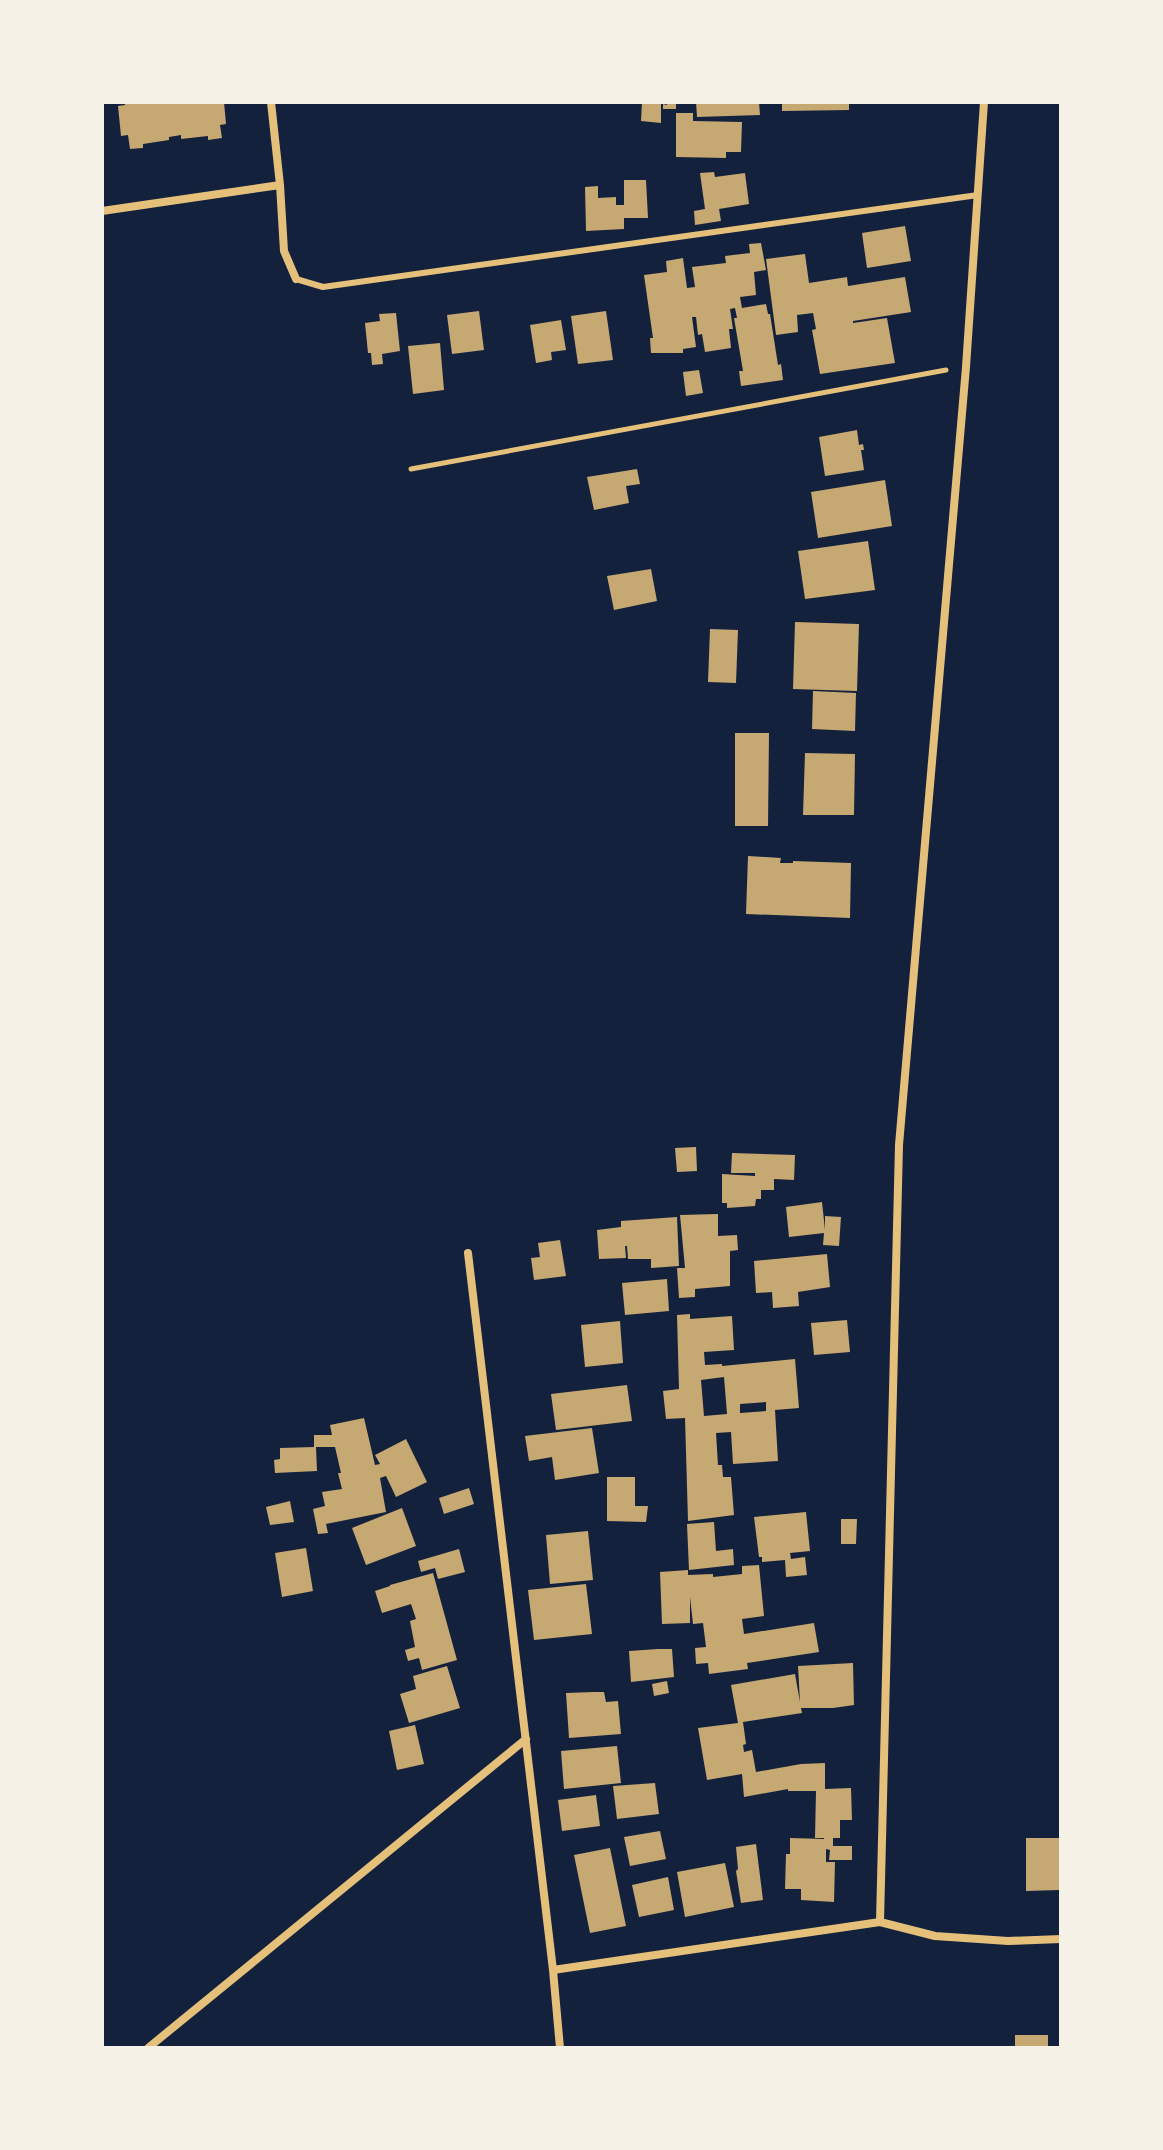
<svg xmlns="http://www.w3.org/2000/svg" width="1163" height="2150" font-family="'IBM Plex Sans',sans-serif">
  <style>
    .building { fill: #c6a872; fill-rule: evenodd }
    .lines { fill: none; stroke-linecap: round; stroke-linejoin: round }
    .path { stroke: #e5c07b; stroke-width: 5 }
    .service { stroke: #e5c07b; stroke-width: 6 }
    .minor { stroke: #e5c07b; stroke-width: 8 }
  </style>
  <rect width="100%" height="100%" fill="#14213d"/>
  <path class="building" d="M125 102H224L226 124 220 125 222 138 208 140V136L181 139V135L169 137V140L143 144V148L130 149 128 135 121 136 118 106 125 105Z
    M642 102H661V123L641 121Z
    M667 102H676V109H663V104L667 105Z
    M696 102H759L760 115 697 117Z
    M782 102H849V110L782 111Z
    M676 113H693V121L742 122 741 152H726V158L676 157Z
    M714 172 715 177 745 173 749 204 719 209 721 221 695 225 694 211 705 209 700 173Z
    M624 180H646L648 218H624V229L586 231 585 187 598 186V198L616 197V205H624Z
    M905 226 911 261 867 268 862 233Z
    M761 243 766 270 754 272 756 295 740 297 742 308 766 304 768 314H770L778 365 781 364 783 380 741 386 739 371H743L734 318H737L735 308 730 309 733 329H729L731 348 705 352 702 334 698 335 696 317H692L696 347 683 349V353H651L650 338H653L644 275 667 272 666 261 683 258 687 288 695 287 692 267 726 263 725 256 750 253 749 244Z
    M805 254 809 283 847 277 848 286 905 277 911 312 853 321V323L887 318 895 363 820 374 812 330 816 329 813 313 797 315 798 332 776 335 766 259Z
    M479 311 484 350 452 354 447 315Z
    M606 311 613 360 578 364 571 316Z
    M396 313 400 351 382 354 383 364 372 365 371 353H368L365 323 380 321 379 314Z
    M561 320 566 350 551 352 552 360 536 363 530 325Z
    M440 343 444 390 413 394 408 346Z
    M699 370 703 393 686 396 683 372Z
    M857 430 859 445 863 444 864 450H861L864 470 825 476 819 437Z
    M637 469 640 484 626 486 629 503 594 510 587 477Z
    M885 480 892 526 818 538 811 492Z
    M868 541 875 590 805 599 798 551Z
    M651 569 657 601 614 610 607 576Z
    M795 622 859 624 857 691 793 689Z
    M710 629 738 630 736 683 708 682Z
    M813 691 856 693 855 731 812 729Z
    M735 733H769L768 826H735Z
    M805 753 855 754 854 815H803Z
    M748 856 781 858 780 863H793V861L851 863 850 918 746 914Z
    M696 1147 697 1171 677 1172 675 1148Z
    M732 1153 795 1155 794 1180 774 1179V1190H761V1199H756L755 1206 727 1208V1203H722V1174L755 1176V1173H731Z
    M822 1202 825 1230V1216L841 1217 839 1246 823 1245 824 1233 789 1237 786 1207Z
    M718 1214V1236L737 1235 738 1250 730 1251V1286L695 1289V1297L679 1298 677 1268H685L680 1215Z
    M677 1217 679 1266 651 1268V1259H628L627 1246H625L626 1258 599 1259 597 1230 621 1227V1221Z
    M560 1240 566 1276 534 1280 531 1258 540 1257 538 1243Z
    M827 1254 830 1287 798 1292 799 1306 773 1308 772 1292 756 1293 754 1261Z
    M667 1279 669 1311 625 1315 622 1283Z
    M690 1314V1319L732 1316 734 1350 704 1352 705 1365 722 1364V1366L795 1359 799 1408 775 1410 778 1461 733 1464 731 1432 716 1433 718 1465H722L723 1477H731L734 1515 688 1521 685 1418 666 1419 663 1391 679 1389 677 1315ZM724 1377 727 1414 704 1416 701 1380ZM766 1402V1411L740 1413V1404Z
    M847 1320 850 1352 814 1355 811 1323Z
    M620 1321 623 1363 585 1367 581 1325Z
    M627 1385 632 1421 556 1430 551 1394Z
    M364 1418 375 1465 380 1464 375 1455 406 1439 427 1482 396 1497 386 1476 380 1478 386 1512 326 1524 328 1533 318 1534 313 1509 325 1506 322 1492 342 1489 338 1473H341L335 1447H316L317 1471 275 1473 274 1460 280 1459V1448L314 1447V1435H332L330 1425Z
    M592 1428 599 1473 555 1480 552 1457 529 1461 525 1436Z
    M607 1477H635V1506H648L646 1522 607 1521Z
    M469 1488 474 1504 444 1514 439 1498Z
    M290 1501 294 1522 270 1525 266 1507Z
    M402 1508 416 1546 366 1565 352 1528Z
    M806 1512 810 1551 790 1553 791 1559 805 1557 807 1575 786 1577 785 1560 762 1562V1557H759L754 1517Z
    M841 1519H857L856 1544H841Z
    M714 1522 716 1551 733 1549 734 1565 689 1570 687 1524Z
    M588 1531 593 1580 550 1584 546 1535Z
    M306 1548 313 1591 282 1597 275 1553Z
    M459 1549 465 1572 438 1579 435 1568 421 1572 418 1561Z
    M759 1565 764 1616 742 1619 744 1634 814 1623 819 1652 747 1663 748 1669 709 1674 708 1663 696 1664 695 1648 706 1647 703 1623 693 1624 690 1597V1623L662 1624 660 1572 688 1570V1575L713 1574V1577L742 1574V1566Z
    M433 1573 457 1660 422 1670 419 1658 408 1661 405 1650 415 1647 410 1621 416 1619 411 1604 382 1613 375 1591 390 1586V1585Z
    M586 1584 592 1634 534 1640 528 1590Z
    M658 1649H672L674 1677 631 1682 629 1651Z
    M853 1663 854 1705 833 1708H801L802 1713 743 1722 746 1744 743 1745 744 1752 752 1750 756 1772 801 1764 825 1763V1789L851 1788 852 1820H840V1838H833V1846H852V1860H829L830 1850 826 1849V1862H835L834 1902 801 1900V1889H785L786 1854H790V1838L824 1839V1838H815L816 1791H788V1789L744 1797 742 1774 707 1780 698 1728 738 1723 731 1685 795 1674 800 1702 798 1666Z
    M447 1666 460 1708 409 1723 400 1694 416 1689 413 1676Z
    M667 1681 669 1693 654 1696 652 1684Z
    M594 1692H604L606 1702 618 1701 621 1734 569 1738 566 1693Z
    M415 1725 424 1764 397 1770 389 1731Z
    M617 1746 621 1783 564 1789 561 1751Z
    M655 1783 659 1814 617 1819 613 1786Z
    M596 1795 600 1826 562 1831 558 1800Z
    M660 1831 666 1859 630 1866 624 1837Z
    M1026 1838H1059V1890L1026 1891Z
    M756 1844 763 1900 741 1903 736 1871 738 1869 736 1847Z
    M610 1848 626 1926 590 1933 574 1855Z
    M725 1863 734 1907 685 1917 677 1872Z
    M668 1877 674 1910 639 1917 632 1885Z
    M1015 2035H1048V2048H1015Z"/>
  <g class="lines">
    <path class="path" d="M411 469 946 370"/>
    <path class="service" d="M296 279 323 287 978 195"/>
    <path class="minor" d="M271 102 280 185 284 251 296 279
      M102 211 280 185
      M468 1253 553 1970 880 1922 935 1936 1008 1941 1061 1939
      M880 1922 899 1145 966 367 984 102
      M553 1970 560 2048
      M148 2048 526 1739"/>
  </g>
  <rect width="1163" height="2150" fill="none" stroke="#f6f1e7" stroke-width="208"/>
</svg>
